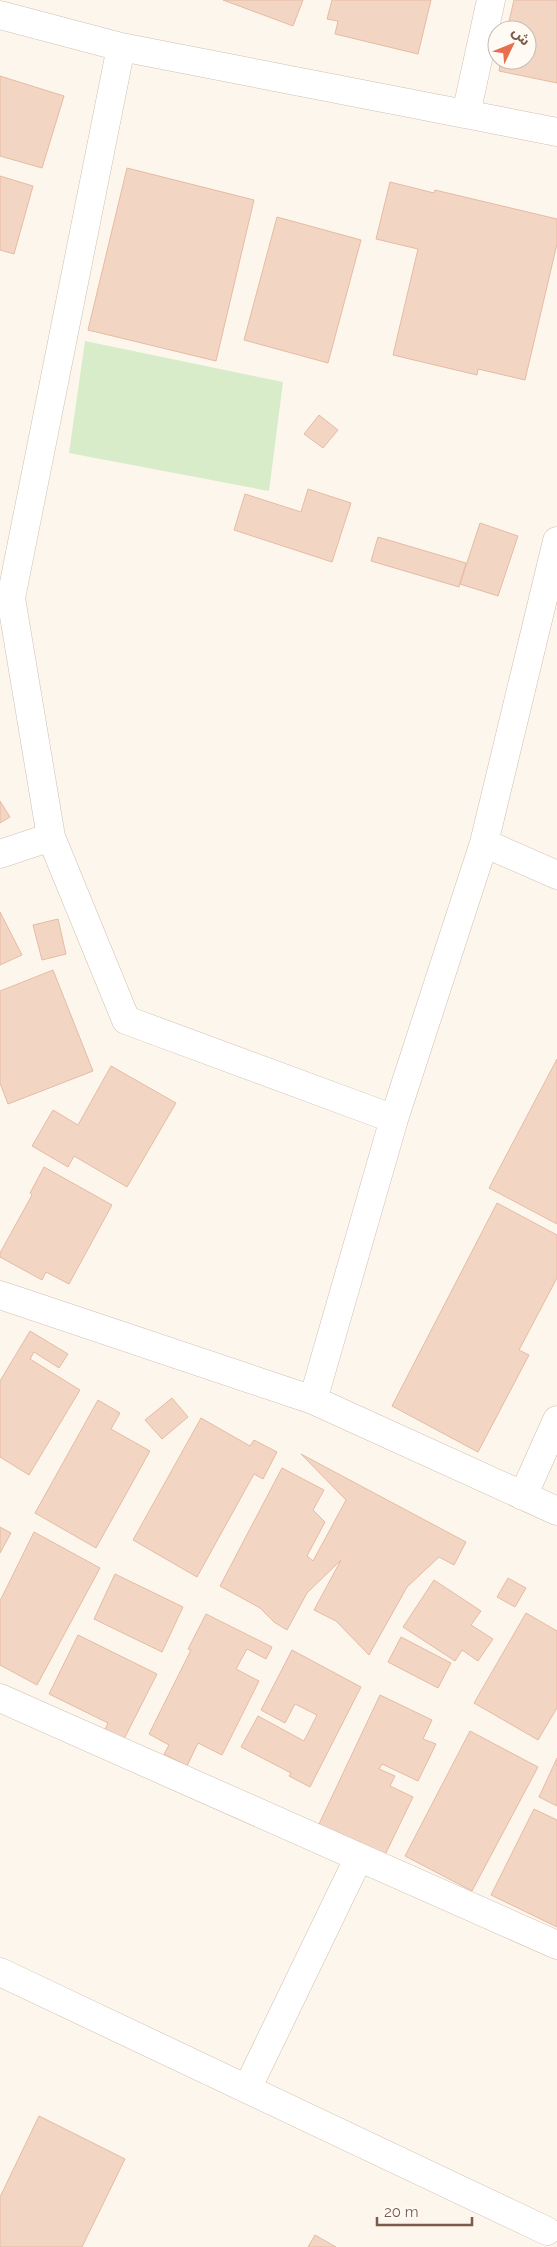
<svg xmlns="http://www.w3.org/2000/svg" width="557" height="2247" font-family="Raleway,'Noto Sans Arabic',sans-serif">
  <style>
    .green { fill: #d8ecc9 }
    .building { fill: #f3d5c3; stroke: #e6bba3 }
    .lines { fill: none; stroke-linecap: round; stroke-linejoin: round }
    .minor-casing { stroke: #d1beb0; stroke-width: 29 }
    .minor { stroke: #fff; stroke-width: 28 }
  </style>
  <rect width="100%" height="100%" fill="#fdf6ec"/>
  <path class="green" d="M85 341 283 382 269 491 69 453Z"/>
  <path class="building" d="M223 0H303L293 26Z
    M332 0H431L418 54 335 34 338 21 327 19Z
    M514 0H557V83L499 71 501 60H527V30H507Z
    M0 76 64 96 42 168 0 156Z
    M127 168 254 200 216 361 88 330Z
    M0 176 33 186 14 254 0 250Z
    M390 182 434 193 435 190 557 219V244L525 380 478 369 477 375 393 355 418 249 376 239Z
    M277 217 361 240 328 363 244 340Z
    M319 415 338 430 323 448 304 434Z
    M308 489 351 503 332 562 234 530 245 494 301 512Z
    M480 523 518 536 498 596 460 584Z
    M378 537 466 563 459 587 371 561Z
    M0 801 10 817 0 823Z
    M0 912 22 955 0 965Z
    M58 919 66 954 42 960 33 925Z
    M53 970 93 1071 8 1104 0 1083V991Z
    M557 1059V1224L489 1188Z
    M111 1066 176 1103 127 1187 74 1156 68 1167 32 1146 53 1110 78 1125Z
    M44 1167 112 1205 69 1284 46 1272 42 1280 0 1257V1253L32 1195 30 1193Z
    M497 1203 557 1235V1278L519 1350 529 1355 478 1452 392 1406Z
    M30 1331 68 1354 59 1368 34 1352 30 1359 80 1390 29 1475 0 1457V1381Z
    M172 1398 188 1417 162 1439 145 1420Z
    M98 1400 120 1413 111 1429 150 1451 96 1548 35 1513Z
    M201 1418 250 1446 254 1440 277 1452 263 1479 254 1474 197 1577 133 1540Z
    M301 1454 466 1542 454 1565 439 1557 407 1587 369 1655 336 1621 314 1610 341 1560 307 1593 287 1630 274 1622 260 1608 220 1586 282 1468 324 1490 313 1510 325 1522 307 1556 313 1561 346 1500Z
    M0 1527 11 1533 0 1553Z
    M34 1532 100 1568 37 1685 0 1665V1601Z
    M115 1574 183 1607 162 1652 94 1619Z
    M508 1578 526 1588 515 1607 497 1597Z
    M434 1580 481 1611 471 1625 493 1639 478 1661 462 1650 455 1661 403 1627Z
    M526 1613 557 1631V1708L538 1740 474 1703Z
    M206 1614 272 1647 266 1659 247 1649 236 1669 259 1681 222 1755 198 1743 187 1766 164 1754 169 1745 149 1734 191 1650 188 1649Z
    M78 1635 157 1674 121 1745 102 1736 108 1723 49 1694Z
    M401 1637 451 1663 438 1688 388 1662Z
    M292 1650 361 1687 310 1787 289 1776 291 1773 241 1747 258 1716 304 1741 317 1715 295 1704 285 1723 261 1710Z
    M380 1695 432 1720 423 1739 436 1744 418 1781 382 1764 379 1769 395 1776 390 1786 413 1797 384 1857 318 1826Z
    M470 1731 538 1767 472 1891 405 1856Z
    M557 1758V1806L539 1797Z
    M534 1809 557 1820V1927L491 1895Z
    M39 2116 125 2159 82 2247H0V2197Z
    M315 2235 336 2247H308Z"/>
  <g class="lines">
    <defs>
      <path id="minor" d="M0 15 121 47 557 132
        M121 47 11 598 51 837 126 1020 394 1119
        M466 114 491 0
        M484 843 557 875
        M0 854 51 837
        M0 1295 313 1400 557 1511
        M313 1400 394 1119 484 843 557 541
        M523 1496 557 1420
        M0 1698 557 1945
        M0 1972 547 2231
        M247 2089 359 1857"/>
    </defs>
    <use href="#minor" class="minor-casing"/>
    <use href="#minor" class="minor"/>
  </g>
  <g transform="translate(512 45) rotate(47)"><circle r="24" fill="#fffaf3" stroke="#cabbb1"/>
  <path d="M0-4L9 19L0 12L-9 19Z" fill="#e76f51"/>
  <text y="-8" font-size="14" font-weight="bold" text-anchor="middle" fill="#7a5c4d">ش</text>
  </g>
  <path d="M377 2217v8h95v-8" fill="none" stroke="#7a5c4d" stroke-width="2.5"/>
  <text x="384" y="2217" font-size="15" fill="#7a5c4d" stroke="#fffaf3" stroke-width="4" paint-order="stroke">20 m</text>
</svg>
